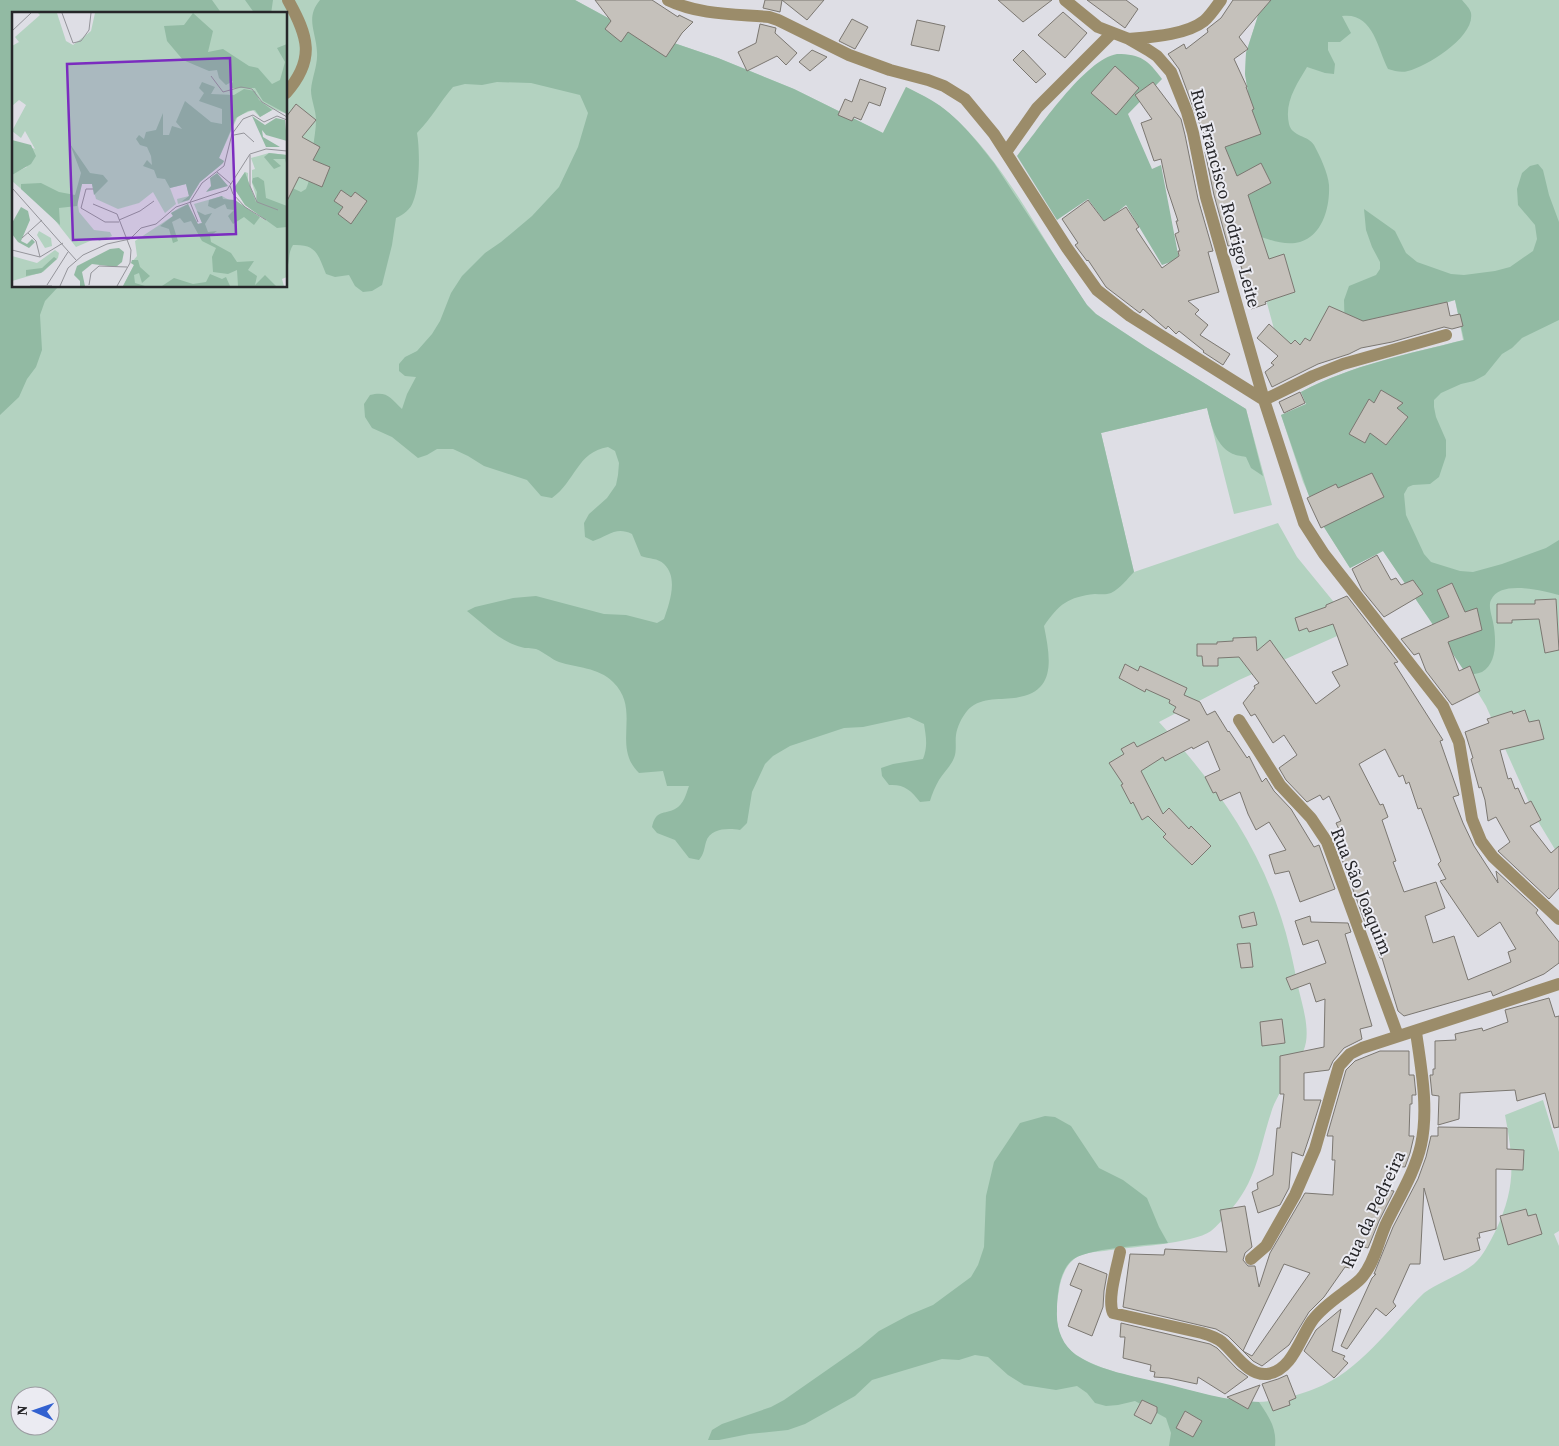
<svg xmlns="http://www.w3.org/2000/svg" width="1559" height="1446" font-family="'Source Serif 4',serif">
  <style>
    .green { fill: #b3d2c0; fill-rule: evenodd }
    .forest { fill: #92baa3 }
    .building { fill: #c5c1bb; stroke: #7b7771; fill-rule: evenodd }
    .lines { fill: none; stroke-linecap: round; stroke-linejoin: round }
    .minor { stroke: #9b8c6a; stroke-width: 12 }
    .labels { text-anchor: middle; dominant-baseline: central; stroke-width: 4; stroke-linejoin: round; paint-order: stroke }
    .street-label { font-size: 18px; fill: #262629; stroke: #ebebf2 }
    .inset-road { fill: none; stroke: #94949a; stroke-width: 1 }
    .view { fill: #7b2cbf; fill-opacity: 0.15; stroke: #7b2cbf; stroke-width: 2.5 }
    .inset-edge { fill: none; stroke: #262629; stroke-width: 2.5 }
  </style>
  <rect width="100%" height="100%" fill="#dedee5"/>
  <path class="green" d="M0 0H575L621 25 718 58 794 89 883 133 906 87C921 95 936 102 949 113 1008 164 1042 242 1087 305L1096 314 1146 347 1246 409 1272 505 1234 514 1207 408 1101 433 1134 572 1278 523 1297 557 1355 628 1239 680 1159 722C1214 783 1255 838 1281 917 1288 938 1293 961 1297 982 1301 1001 1309 1023 1306 1042 1301 1067 1278 1089 1271 1113 1258 1153 1257 1181 1228 1213 1223 1219 1217 1226 1211 1231 1193 1244 1128 1247 1104 1251 1092 1252 1078 1253 1070 1263 1064 1270 1060 1281 1059 1291 1055 1310 1054 1333 1069 1349 1089 1369 1143 1379 1171 1386 1199 1392 1226 1402 1255 1402 1275 1402 1296 1396 1314 1389 1360 1372 1390 1326 1424 1293 1439 1282 1459 1276 1474 1264 1484 1255 1489 1243 1495 1232 1516 1188 1514 1162 1505 1115L1543 1100 1559 1152V1231L1554 1234 1559 1246V1446H0ZM14 14H286V286H14ZM20 1396H50V1426H20Z
    M1263 0H1559V856L1536 818 1486 706 1461 665 1383 551 1350 568 1322 524 1303 482 1281 415 1306 404 1301 392C1352 365 1408 354 1463 340L1455 300 1394 318 1283 362 1216 116 1250 104 1245 74 1246 53Z"/>
  <path class="forest" d="M0 0H212L222 14H14V286H59L45 301 40 315 42 350 36 367 27 379 19 397 0 415Z
    M245 0H273L271 14H255Z
    M320 0H575L621 25 718 58 794 89 883 133 906 87C914 91 923 95 931 100 957 115 976 140 994 163L1087 305 1096 314 1146 347 1246 409 1263 476 1251 468 1246 457C1241 456 1234 455 1231 453 1215 444 1211 424 1207 408L1101 433 1134 572C1127 579 1121 588 1111 593 1106 595 1100 594 1095 594 1068 597 1059 604 1044 626 1050 657 1058 693 1014 698 998 700 979 697 967 711 962 717 957 727 956 735 955 742 957 751 954 758 951 766 943 773 939 780 935 787 932 794 930 801L920 802C911 790 904 784 889 785L882 776 881 768 893 764 923 759C928 746 926 737 924 724L909 717 863 727 844 728 790 746 773 756 765 764 752 792 747 823 740 830C728 828 710 828 706 842 704 849 704 854 699 860L689 858 675 840 657 833 652 827C656 809 664 815 675 809 684 804 686 794 689 786H667L663 771 639 773C611 746 642 710 613 682 598 667 577 668 559 662 551 659 544 652 536 649 531 648 526 649 521 647 499 641 484 624 467 611L475 607 513 598 536 596 604 614 626 615 657 623 664 619C669 604 679 578 664 564 658 558 649 559 641 556L632 534C616 526 608 536 593 541L585 537 584 523 589 514 607 498 616 485 618 475 619 463 615 451 608 447C577 452 575 482 552 498L541 496 527 480 484 466 468 456 453 449H437L427 455 418 458 392 437 372 428 365 417 364 404 370 395C388 391 390 398 402 409L407 394 416 377 405 376 399 371V364L405 357 417 351 432 334 440 321 451 293 462 276 485 253 501 242 532 216 559 187 578 147 588 113 580 95 531 83 497 82 482 85 465 84 453 87C440 102 431 119 417 133 420 150 420 186 413 202 411 209 403 215 396 218L392 245 382 285 372 291 363 292 355 286 349 275 335 277 326 274C318 255 317 244 293 245 287 255 291 260 286 270V185L301 192 306 189C312 176 311 162 313 148 314 139 316 129 316 120 316 110 311 100 311 90 312 77 318 65 317 52 316 31 305 18 320 0Z
    M1263 0H1462C1465 4 1470 8 1471 13 1475 37 1427 66 1408 71 1401 73 1395 71 1388 69 1377 47 1373 12 1342 16L1351 33 1340 42H1328V50L1335 64 1334 74 1325 73 1307 67C1297 84 1284 102 1289 124 1292 137 1308 135 1314 145 1320 156 1328 173 1329 185 1330 207 1323 235 1300 242 1283 247 1264 237 1248 233L1216 116 1250 104 1245 74 1246 53Z
    M1117 54C1141 54 1148 60 1162 79L1128 114 1152 169 1161 165 1179 259 1162 265 1126 205 1105 222 1088 199 1057 220 1017 156C1038 130 1085 59 1117 54Z
    M1538 164 1543 170 1549 195 1559 222V320L1522 338 1512 348 1502 354 1485 375 1474 381 1461 384 1441 393 1434 400V407L1436 417 1446 440V456L1439 477 1430 484 1413 485 1408 487 1404 494 1406 515 1424 554 1431 562 1460 571 1473 572 1502 564 1546 548 1559 540V595C1543 591 1500 579 1491 600 1488 606 1492 616 1493 622 1496 637 1498 663 1482 672 1477 674 1471 674 1467 675L1383 551 1350 568 1322 524 1310 499 1281 415 1306 404 1301 392C1352 365 1408 354 1464 340L1455 300 1394 318 1345 337 1344 300 1349 286 1376 275 1380 269V262L1372 247 1366 230 1364 209 1395 231 1406 253 1417 262 1451 274 1464 275 1495 271 1510 267 1533 251 1537 239 1535 225 1518 205 1517 189 1522 173 1530 166Z
    M1045 1116 1055 1117 1071 1126 1099 1168 1123 1180 1147 1198 1159 1227 1168 1243C1148 1245 1084 1248 1071 1261 1059 1273 1057 1295 1057 1311 1056 1328 1062 1345 1076 1355 1100 1371 1134 1376 1162 1383 1195 1391 1226 1401 1259 1402 1269 1417 1277 1428 1275 1446H1169L1171 1433 1166 1418 1135 1401 1118 1405 1106 1406 1095 1403 1087 1393 1077 1386 1056 1390 1024 1385 1008 1375 988 1357 975 1355 959 1360 942 1359 872 1380 855 1396 805 1424 788 1430 749 1434 719 1440H708L712 1430 722 1424 771 1407 784 1400 860 1347 879 1331 909 1315 933 1305 971 1277 978 1265 984 1247 986 1196 994 1162 1020 1123Z"/>
  <path class="building" d="M595 0H652L678 17 679 15 693 22 682 33 666 57 628 32 621 42 605 29 611 21Z
    M765 0H824L807 20 782 0 780 12 763 8Z
    M998 0H1052L1023 22Z
    M1087 0H1126L1138 9 1125 28Z
    M1233 0H1271L1239 37 1248 49 1234 59 1247 87H1246L1254 109 1252 110 1261 134 1225 147 1237 176 1261 163 1271 183 1248 195 1269 259 1284 254 1295 292 1265 302 1266 304 1251 309 1239 270 1242 269 1233 245 1228 246 1214 195 1205 152 1207 154 1212 151 1197 118 1179 69 1168 54 1184 44 1186 49 1208 32 1207 29 1221 18Z
    M1063 12 1087 33 1065 58 1038 35Z
    M852 19 868 27 855 49 839 41Z
    M917 20 945 26 939 51 911 45Z
    M760 24 776 28 775 33 797 53 786 65 777 56 747 71 738 52 756 43Z
    M812 50 827 57 810 71 799 62Z
    M1023 50 1046 74 1036 83 1013 60Z
    M1115 66 1139 88 1116 115 1091 93Z
    M860 79 886 88 880 106 869 102 861 120 854 117 852 121 838 115 845 99 852 102Z
    M1153 82 1181 119 1185 135 1198 199 1213 251 1208 252 1219 292 1188 301 1199 310 1195 314 1208 325 1200 335 1230 354 1223 365 1203 352 1204 351 1179 331 1176 334 1168 326 1166 329 1143 309 1140 313 1106 287 1088 260 1087 261 1075 245 1078 243 1062 219 1088 200 1104 221 1126 207 1139 227 1136 229 1162 268 1179 256 1178 251H1180L1175 234 1179 232 1176 221H1178L1167 188 1161 159 1154 161 1141 123 1152 119 1135 95Z
    M296 104 316 120 302 137 320 147 313 160 330 167 322 187 299 177 286 203V117Z
    M341 190 351 197 355 192 367 201 351 224 338 214 343 207 334 201Z
    M1447 302 1450 316 1460 314 1463 326 1452 329 1444 327 1392 342 1361 348 1349 354 1318 364 1272 387 1265 372 1274 365 1271 363 1278 356 1257 338 1269 324 1291 344 1295 340 1300 345 1305 338 1310 341 1329 306 1363 321Z
    M1381 390 1403 403 1397 408 1408 417 1386 445 1370 433 1365 443 1349 434 1369 399 1374 403Z
    M1300 392 1305 403 1284 413 1279 402Z
    M1372 473 1384 497 1321 528 1307 498 1336 484 1338 488Z
    M1377 555 1391 580 1396 578 1401 585 1413 580 1423 594 1384 617 1362 590 1352 569Z
    M1452 583 1465 612 1477 608 1482 630 1448 642 1459 671 1470 666 1480 691 1452 705 1426 671 1419 653 1414 655 1401 639 1449 617 1437 590Z
    M1347 596 1398 662 1394 663 1443 740 1440 741 1459 795 1453 797 1463 823 1474 846 1498 883 1496 871 1538 910 1536 913 1559 942V963L1544 974 1493 996 1491 991 1404 1016 1398 1011 1382 958H1380L1369 927 1367 928 1335 840 1334 837 1341 834 1336 823 1341 821 1329 796 1323 800 1320 795 1307 802 1286 780 1279 768 1297 755 1284 735 1273 743 1255 714 1251 716 1243 703 1255 688 1254 686 1259 683 1239 657 1218 658V666H1203L1202 656H1197V644H1217V642L1233 641V638L1256 637 1257 651 1270 640 1316 704 1340 686 1332 672 1348 665 1333 624 1309 632 1307 628 1299 631 1295 618 1326 607V605ZM1385 749 1399 777 1403 775 1406 784 1409 782 1418 809 1421 808 1441 861 1438 864 1446 879 1440 881 1478 937 1500 922 1516 949 1508 952 1511 962 1468 980 1454 936 1433 943 1425 916 1445 908 1436 882 1404 892 1393 862 1396 861 1382 820 1388 817 1383 804 1380 805 1359 764Z
    M1556 599 1559 650 1545 653 1539 619 1512 620V623H1497V604H1535V600Z
    M1125 664 1138 671 1140 666 1187 688 1184 695 1200 702 1207 715 1215 711 1228 732 1229 731 1247 758 1249 756 1262 782 1266 778 1274 791 1291 809 1314 847 1319 845 1335 889 1300 902 1289 871 1275 874 1269 855 1286 850 1269 822 1256 830 1248 814 1240 792 1220 801 1216 792 1213 793 1205 777 1220 770 1208 741 1193 749 1192 747 1165 761 1163 757 1141 771 1163 814 1169 808 1189 829 1191 826 1211 846 1192 865 1163 837 1166 834 1148 816 1142 820 1133 802 1131 804 1121 785 1123 784 1109 763 1124 754 1121 749 1134 742 1137 747 1190 720 1173 712 1176 707 1169 703 1170 700 1148 690 1146 689 1145 692 1119 678Z
    M1525 710 1529 722 1539 720 1544 739 1500 750 1508 779 1511 778 1515 789 1518 788 1525 804 1531 801 1541 820 1530 826 1551 853 1559 846V888L1549 899 1498 851 1510 842 1496 817 1488 821 1485 800 1481 787 1479 788 1471 759 1473 758 1465 732 1489 723 1487 719 1512 711 1513 714Z
    M1254 912 1257 925 1242 928 1239 916Z
    M1310 916 1311 922 1348 923 1351 932 1345 934 1372 1026 1360 1029 1362 1039 1344 1048 1333 1061 1329 1070 1304 1073V1100H1321L1310 1135 1303 1156 1292 1152 1289 1188 1280 1205 1258 1213 1252 1192 1258 1189 1257 1183 1273 1175 1277 1128H1280L1284 1094H1280V1056L1324 1047 1325 999 1316 1002 1310 983 1291 990 1286 978 1326 963 1318 940 1303 945 1295 921Z
    M1250 943 1253 967 1241 968 1237 944Z
    M1549 998 1555 1017 1559 1016V1127L1554 1128 1545 1093 1517 1101 1515 1090 1460 1093 1459 1119 1438 1125 1439 1096 1432 1095 1430 1075H1433V1069H1435V1041L1456 1040 1455 1034 1482 1028 1483 1031 1508 1022 1505 1010Z
    M1282 1019 1285 1043 1262 1046 1260 1022Z
    M1380 1051H1409V1075H1414L1416 1095H1412V1104H1410L1409 1136H1414L1410 1153 1405 1167 1391 1166 1386 1190 1394 1191 1379 1221 1368 1248 1355 1245 1350 1268 1345 1267 1324 1297 1309 1312 1289 1345 1262 1366 1253 1361 1228 1336 1216 1329 1123 1307 1130 1254 1164 1255 1165 1249 1227 1252 1220 1210 1245 1206 1252 1247 1245 1253 1243 1260 1248 1266H1255L1259 1287 1270 1253 1305 1193 1333 1195 1335 1160H1332L1333 1136H1327L1346 1070 1355 1061ZM1284 1264 1310 1273 1252 1356 1243 1351Z
    M1438 1127 1507 1128V1149L1524 1150 1523 1170 1496 1169V1229L1479 1233 1480 1238H1477L1480 1250 1444 1260 1424 1188 1420 1264H1410L1393 1302 1396 1306 1386 1316 1376 1308 1347 1349 1341 1346 1372 1278 1376 1274H1374L1393 1227 1418 1179 1426 1157 1431 1136H1438Z
    M1526 1209 1528 1216 1536 1214 1542 1234 1508 1245 1500 1216Z
    M1079 1263 1107 1274 1104 1291 1103 1307 1092 1336 1068 1326 1082 1290 1070 1285Z
    M1341 1309 1332 1351 1345 1356 1343 1359 1348 1363 1334 1378 1304 1351 1316 1330Z
    M1121 1323 1210 1344 1217 1348 1237 1369 1248 1377 1225 1394 1198 1377 1197 1384 1169 1378 1154 1377 1155 1372 1150 1371 1151 1365 1123 1358 1125 1337H1120Z
    M1287 1375 1296 1398 1289 1401 1290 1405 1273 1411 1262 1384 1278 1379Z
    M1260 1385 1248 1409 1227 1397Z
    M1142 1400 1157 1407V1412L1151 1424 1134 1415Z
    M1185 1411 1202 1421 1193 1437 1176 1428Z"/>
  <g class="lines">
    <path class="minor" d="M668 0C699 15 735 14 769 17L778 20 849 55 890 70 928 80 944 86 965 99 994 134 1067 248 1097 290 1130 316 1264 400
      M1065 0 1098 27 1129 39 1148 50 1157 56 1171 72 1187 112 1193 133 1206 197 1264 400 1304 523 1324 554 1443 706 1459 742 1472 819 1481 841 1493 857 1559 919
      M1129 39C1151 37 1186 35 1204 21 1210 16 1216 7 1221 0
      M286 93C316 59 308 36 288 0
      M1006 152 1037 108 1112 33
      M1264 400 1313 376 1343 364 1446 335
      M1239 720 1280 785 1311 818 1327 842 1398 1036
      M1120 1252C1117 1268 1107 1299 1113 1313L1202 1333C1209 1335 1217 1338 1222 1342 1235 1353 1248 1376 1267 1374 1292 1371 1300 1338 1312 1321 1320 1310 1332 1301 1343 1293 1350 1287 1358 1283 1363 1276 1375 1261 1378 1242 1386 1224 1398 1199 1415 1172 1421 1145 1429 1108 1421 1068 1416 1032
      M1251 1259 1266 1246 1295 1195 1315 1149 1339 1066 1350 1054 1362 1048 1559 984"/>
  </g>
  <g class="labels">
    <g class="street-label">
      <text transform="translate(1226 198) rotate(75)">Rua Francisco Rodrigo Leite</text>
      <text transform="translate(1362 891) rotate(68)">Rua São Joaquim</text>
      <text transform="translate(1373 1209) rotate(-65)">Rua da Pedreira</text>
    </g>
  </g>
  <g transform="translate(12 12)">
    <rect width="275" height="275" fill="#dedee5"/>
    <path d="M26 1H45L54 29 61 33 79 19 83 1H275V102L262 97 248 105 241 98 226 104 207 146 212 149 209 153 188 170 177 188 166 192 165 187 177 184 174 172 158 176 164 192 153 201 141 180 127 191 106 197 84 187 80 172H70L65 187 67 200 82 218 98 220 100 224 87 229 85 226 64 235 38 202 0 169V162L15 155 0 137 2 129 23 137 13 119 9 126 0 119 14 93 7 88 0 94V34L7 30 3 25 28 3ZM257 141 275 143V265L270 267 272 274H111L122 253 119 251 125 244 123 229 161 204 159 201 167 196 176 192 185 212 190 211 182 192 210 184 255 209 233 193 222 176 233 160 236 161V174L246 191 240 171V158L243 157 239 146ZM27 219 39 226 40 234 33 236 25 223ZM43 238 47 241 46 246 31 260 0 269V244L25 251Z" fill="#b3d2c0"/>
    <path d="M181 1 201 19 196 40 211 37 237 54 246 56 260 72 268 68 273 50 265 36 275 32V102L251 89 243 76H218L221 69 214 73 207 66 205 58 197 59 171 48 155 29 152 14 172 13ZM190 70 203 75 199 82 222 83 232 77 243 79 247 88 260 98 248 105 243 98 236 99 224 106 207 146 212 149 211 151 188 170 177 188 169 190 177 184 174 172 158 176 153 167 145 166 142 158 131 154 135 148 140 153 139 144 135 135 128 133 124 127 127 123 132 127 134 120 144 118 151 101V123H157L160 114 170 117 164 110 173 89 199 110 210 112V97L187 89 192 81 187 76ZM240 104 253 113 264 106 273 108 275 129 254 123 250 118 251 125 268 135H254ZM0 128 19 133 24 144 19 152 0 163ZM58 132 78 161 91 163 96 169 82 183 80 172H70L65 194 47 196 48 213 9 177V172L29 171 47 180 63 183 69 161ZM257 141 275 143V155L273 147H261L269 154 262 157 252 145ZM233 160 244 190 245 180 240 170 241 166 246 165 252 169 254 186 275 194V215L265 216 233 193 222 176ZM205 161 216 174 194 180 199 174 198 166ZM210 184 211 187 223 188 248 205 242 213 232 205 221 212 216 204 222 198 215 197 213 192 203 197 196 194 197 188ZM176 192 186 212 190 211 185 199 193 203 200 201 193 212 196 220 205 219 198 224 199 230 219 241 225 250 242 249 236 258 245 264 243 273 253 263 264 274H226L225 258 216 262 201 260 200 245 204 236 190 229 179 209 172 211 168 206 160 210 166 229 161 231 157 217 148 214 161 204 159 201ZM9 195 16 199 18 208 9 229 15 232 20 227 23 230 17 236 6 230 0 222V211ZM107 236 112 240 110 250 104 255 80 252 70 260 73 274H68V269L62 263 65 254 98 237ZM42 245 45 247 29 261 14 264V258L30 256ZM120 248H126L128 255 138 264 130 271 127 261 122 263 123 271 133 274H111L122 253 119 251ZM198 262 210 267 214 265 218 274H150L162 266 181 272 194 270Z" fill="#92baa3"/>
    <path class="inset-road" d="M50 1 61 31 69 29 77 18 79 1M0 19 19 1M199 64 211 80 229 75 240 77 250 90 275 105M222 123 232 121 242 130M238 142 254 137 275 139M238 143V174L245 190 266 198M205 160 219 172M218 174 221 182 233 195 254 208M1 177 64 248M81 177H74L69 196 93 210H107M178 190 190 171 212 154 220 122 231 107 241 103 252 110 265 104 275 108M178 190 186 210M81 192 105 202 119 238 118 251 105 274M107 208 128 199 142 189M16 221 24 229 28 245M10 226 30 208M0 238 28 245M28 245 51 231M35 273 56 240M77 273 79 261 87 254 115 255M18 274H40M48 274 56 256 71 243 95 232 118 227 129 216 144 212 164 195 215 178 238 142"/>
    <path class="view" d="M218 46 224 222 61 228 55 52Z"/>
    <rect width="275" height="275" class="inset-edge"/>
  </g>
  <g transform="translate(35 1411) rotate(272)"><circle r="24" fill="#ebebf2" stroke="#9c9ca2"/>
  <path d="M0-4L9 19L0 12L-9 19Z" fill="#3261d0"/>
  <text y="-8" font-size="14" font-weight="bold" text-anchor="middle" fill="#262629">N</text>
  </g>
</svg>
